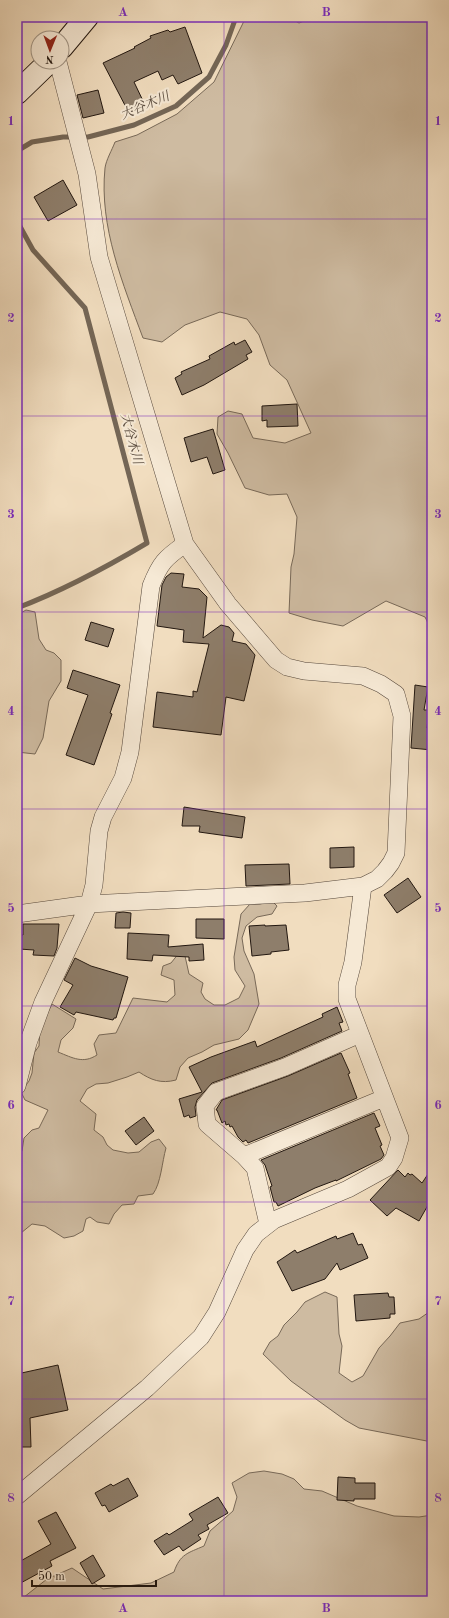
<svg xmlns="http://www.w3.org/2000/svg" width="449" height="1618" font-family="'Old Standard TT','Noto Serif JP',serif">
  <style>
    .green { fill: #cebba1; stroke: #786958 }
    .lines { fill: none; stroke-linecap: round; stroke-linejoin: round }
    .stream { stroke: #746656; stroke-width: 5 }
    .building { fill: #8e7e6b; stroke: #221710 }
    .minor-casing { stroke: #56483c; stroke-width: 18 }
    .secondary-casing { stroke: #221710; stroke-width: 24 }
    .minor { stroke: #f6e9d5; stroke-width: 17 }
    .secondary { stroke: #f6e9d5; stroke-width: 22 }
    .grid { fill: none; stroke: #7b2cbf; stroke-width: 1; stroke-opacity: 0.55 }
    .labels { text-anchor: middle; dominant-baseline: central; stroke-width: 4; stroke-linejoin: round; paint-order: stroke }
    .water-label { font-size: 13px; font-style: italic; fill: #594b3e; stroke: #f6e9d5 }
    .neatline { fill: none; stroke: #7b2cbf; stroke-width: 1.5 }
    .grid-label { font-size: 13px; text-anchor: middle; font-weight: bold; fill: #7b2cbf }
  </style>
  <rect width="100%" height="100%" fill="#f1ddbf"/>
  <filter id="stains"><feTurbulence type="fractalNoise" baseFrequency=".005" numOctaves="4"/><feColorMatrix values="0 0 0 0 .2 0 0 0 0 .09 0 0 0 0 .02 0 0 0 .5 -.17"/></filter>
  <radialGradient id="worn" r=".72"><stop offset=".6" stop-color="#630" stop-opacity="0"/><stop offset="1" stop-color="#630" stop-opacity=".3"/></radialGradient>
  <path class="green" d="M246 17H288L299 23 314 17H432V631L425 617 386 601 343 626 312 620 289 613 291 567 294 554 297 517 287 494 269 495 245 488 228 453 217 434 218 417 228 411 242 414 253 438 285 443 311 433 287 380 270 365 259 335 247 319 220 312 185 325 162 342 143 338C123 284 99 227 105 168 106 160 112 150 115 142L137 135 177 114 214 82Z
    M26 610 35 612 39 639 46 650 54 653 61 660V681L49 701 43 738 35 754 17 752V615Z
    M272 901 277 906 272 914 257 917 246 926 242 938 244 951 254 974 259 1004 248 1030 239 1039 214 1045 202 1052 188 1058 180 1067 176 1080C161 1084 151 1080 139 1072L127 1077 108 1083 96 1084 87 1089 80 1101 96 1114 94 1130 103 1137 107 1145 113 1150 128 1153 139 1152 151 1142 159 1139 166 1148C162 1162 161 1183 153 1194L138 1196 134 1204 122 1205 114 1214 109 1224 97 1222 90 1217 86 1219 83 1231 74 1236 64 1238 45 1226 32 1224 21 1233 17 1234V1157L22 1151 24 1138 32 1130 39 1128 48 1110 25 1100 21 1092 29 1081 32 1073 34 1053 39 1046 40 1028 52 1004 76 1019 73 1028 61 1040 58 1052C73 1058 83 1064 97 1055L94 1044 99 1035 116 1033 133 998 167 1002 175 995 174 980 161 975 163 966 171 963 179 953 185 956 189 974 203 983 201 992 205 999 214 1005H225L239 998 245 986 235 970 234 957 241 914 250 904H260Z
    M325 1292 337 1297 339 1334 342 1346 339 1373 352 1382 363 1376 379 1348 390 1336 400 1323 419 1319 432 1310V1442L359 1428 345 1420 291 1381 263 1354 270 1342 278 1336 284 1325 297 1312 305 1302Z
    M264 1471 282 1474 294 1479 304 1489 322 1491 357 1506 394 1516 419 1517 432 1515V1601H19L47 1579 72 1568 103 1589 151 1583 174 1572C180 1554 188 1553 204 1546L210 1531 233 1511 237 1497 232 1483 249 1473Z"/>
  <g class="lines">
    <path class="stream" d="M17 151 32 142 63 137H88L134 125 176 106 209 77 226 45 236 17
      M17 221 33 250 85 308 147 543C105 568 62 591 17 608"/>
  </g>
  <path class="building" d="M185 27 202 73 178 84 173 75 162 80 158 71 134 82 145 105 129 113 103 63 135 48 134 47 151 38 150 36 168 30 170 32Z
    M98 90 104 113 83 118 77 95Z
    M63 180 77 205 48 221 34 197Z
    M245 340 252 352 246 355 248 359 204 385 182 395 175 378 182 374 181 372 210 359 209 356 234 342 235 345Z
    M297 404 298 426 267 427V420L262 421V406Z
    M213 429 225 470 213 474 207 457 191 462 184 438Z
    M171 573 184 574 182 587 199 589 207 597 203 638 221 625 229 627 234 633 232 641 246 644 255 655 244 701 226 697 221 735 153 727 157 692 193 697V691L197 692 209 644 183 642 184 630 157 626 162 585 166 577Z
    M91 622 114 629 108 647 85 640Z
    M73 670 120 685 110 713 112 714 94 765 66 755 88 695 67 688Z
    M415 685 428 687 424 710H429L427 728 432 729V750L411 748Z
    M184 807 245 817 242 838 199 832 200 826H182Z
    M354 847V867L330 868V848Z
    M289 864 290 884 246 886 245 865Z
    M408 878 421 897 397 913 384 895Z
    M123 912 131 913 130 928H115L116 913Z
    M196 919H224V939L196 938Z
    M23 924H59L57 948 54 956 33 955 34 950 19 949 20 935H23Z
    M265 925V926L286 925 289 950 271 952V954L252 956 249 926Z
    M128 933 169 935 168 947 203 944 204 960 189 961V957L153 955 152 961 127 959Z
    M75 958 91 966 128 977 116 1018H114L113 1020 76 1012 74 1015 60 1007 73 985 64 980Z
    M337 1007 343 1022 339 1023 342 1031 281 1058 212 1083 197 1100 195 1107 196 1116 190 1118 189 1115 184 1117 179 1099 202 1092 189 1067 211 1057 255 1041 257 1047 323 1017 322 1014Z
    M341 1053 350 1073 348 1074 357 1098 248 1143 246 1140 243 1142 238 1137 232 1126 230 1127 229 1124 226 1125 225 1121 222 1123 217 1110H216L222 1100 288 1076Z
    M374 1113 380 1126 375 1128 382 1145 380 1146 384 1155 381 1159 336 1181V1180L315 1188 278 1206 276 1202H274L270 1187 272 1186 265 1165 261 1160Z
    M144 1117 154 1131 136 1145 125 1131Z
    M432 1168V1198L419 1221 396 1208 387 1216 370 1200 398 1170 405 1177 408 1173 410 1175 412 1174 422 1183Z
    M353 1233 358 1245 362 1244 368 1258 340 1270 337 1263 325 1279 292 1291 277 1262 295 1250 297 1253 336 1236 337 1239Z
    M388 1293 389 1297H394L395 1314H390V1318L356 1321 354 1295Z
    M58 1365 68 1410 30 1418 31 1447H17V1374Z
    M338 1477 355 1478V1483H375V1499H354V1501L337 1500Z
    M128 1478 138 1496 109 1512 105 1505 102 1506 95 1493 111 1484 113 1486Z
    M218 1497 228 1513 207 1525 209 1529 198 1535 201 1539 183 1551 179 1546 164 1555 154 1541 167 1533 169 1535 193 1520 189 1514Z
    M56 1512 76 1548 50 1561 52 1566 17 1585V1563L51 1544 38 1521Z
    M93 1555 105 1576 92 1584 80 1563Z"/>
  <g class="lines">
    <defs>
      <path id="minor" d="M17 914 89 904 305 893 363 886 377 879 385 871 391 863 396 853 402 716 396 694 381 684 363 676 304 671 287 667 276 660 228 604 185 544 99 257 87 174 58 62
        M17 1086 28 1043 43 1002 89 904 94 885 99 831 103 817 123 778 130 752 151 586C160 563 165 558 185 544
        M244 1156 384 1098
        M268 1224 255 1168 244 1156 207 1124 205 1106 216 1092 285 1067 360 1034
        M17 1496 147 1388 201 1337 217 1312 245 1250 256 1234 274 1220 348 1189 388 1167 394 1158 400 1138 347 999V985L353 962 363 886"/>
      <path id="secondary" d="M62 47 87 17
        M17 93 49 62"/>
    </defs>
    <use href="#minor" class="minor-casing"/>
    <use href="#secondary" class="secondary-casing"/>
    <use href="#minor" class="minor"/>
    <use href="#secondary" class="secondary"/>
  </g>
  <path class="grid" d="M224 17V1601M17 219H432M17 416H432M17 612H432M17 809H432M17 1006H432M17 1202H432M17 1399H432"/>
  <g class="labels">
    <g class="water-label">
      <text transform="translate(145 106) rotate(-23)">大谷木川</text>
      <text transform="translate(131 439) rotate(75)">大谷木川</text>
    </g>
  </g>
  <rect width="449" height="1618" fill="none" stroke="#f1ddbf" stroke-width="44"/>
  <g transform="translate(50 50) rotate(181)"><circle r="19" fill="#f6e9d5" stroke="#a19586"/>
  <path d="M0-3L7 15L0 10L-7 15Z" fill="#8f2418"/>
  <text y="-6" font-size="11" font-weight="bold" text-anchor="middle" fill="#221710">N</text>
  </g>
  <path d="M32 1580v6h124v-6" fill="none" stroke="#221710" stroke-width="2"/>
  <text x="38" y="1580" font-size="12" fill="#221710" stroke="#f6e9d5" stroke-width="3" paint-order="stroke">50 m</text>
  <rect x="22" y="22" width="405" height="1574" class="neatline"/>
  <g class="grid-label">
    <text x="123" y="16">A</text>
    <text x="326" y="16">B</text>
    <text x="11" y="125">1</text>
    <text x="438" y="125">1</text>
    <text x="11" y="322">2</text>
    <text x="438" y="322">2</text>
    <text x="11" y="518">3</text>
    <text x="438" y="518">3</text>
    <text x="11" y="715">4</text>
    <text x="438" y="715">4</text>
    <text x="11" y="912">5</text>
    <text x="438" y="912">5</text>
    <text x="11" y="1109">6</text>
    <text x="438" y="1109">6</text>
    <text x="11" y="1305">7</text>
    <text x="438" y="1305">7</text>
    <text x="11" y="1502">8</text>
    <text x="438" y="1502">8</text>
    <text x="123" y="1612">A</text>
    <text x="326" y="1612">B</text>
  </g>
  <rect width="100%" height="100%" filter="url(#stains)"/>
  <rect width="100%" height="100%" fill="url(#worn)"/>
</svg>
